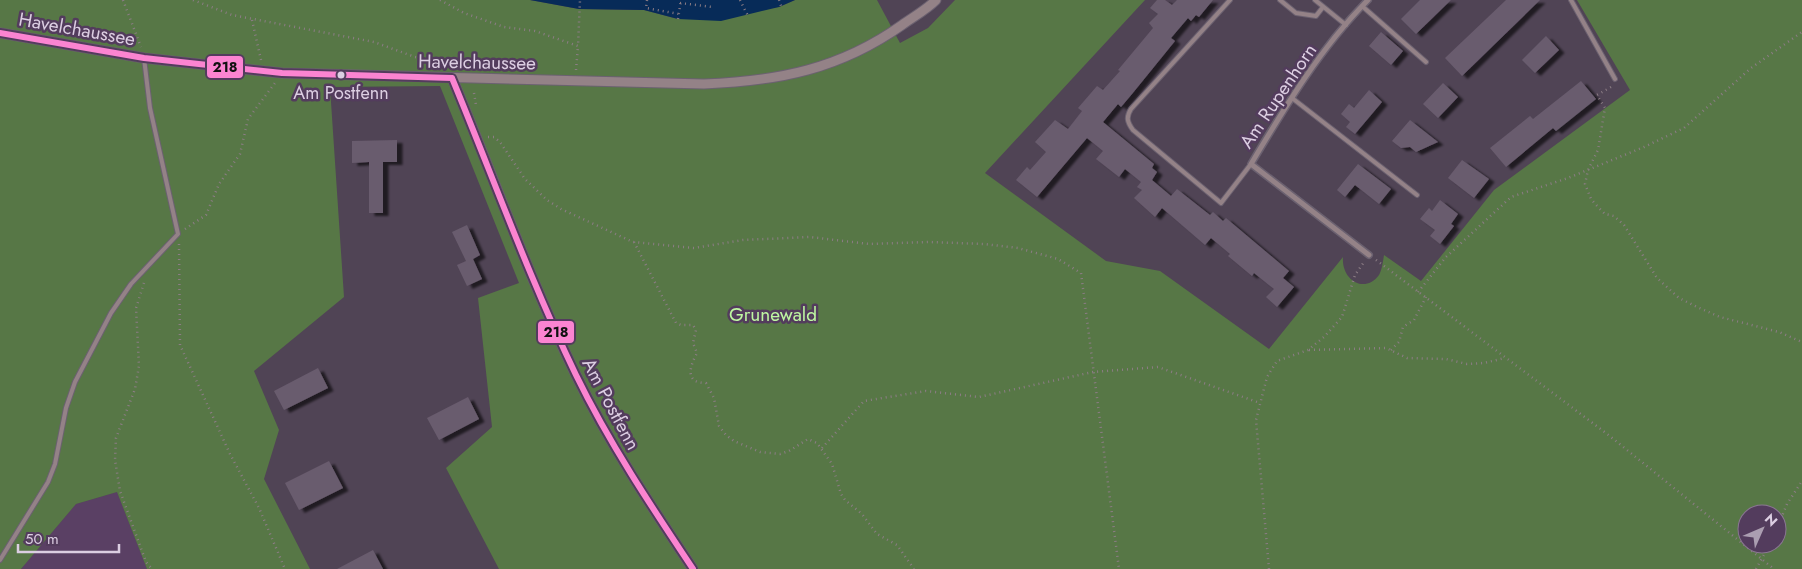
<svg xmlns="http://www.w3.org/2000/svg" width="1802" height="569" font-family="Jost,sans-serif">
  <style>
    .built { fill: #5a4064 }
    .forest { fill: #577746; fill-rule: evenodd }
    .water { fill: #072b58 }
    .building { fill: #695c6e; filter: url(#shadow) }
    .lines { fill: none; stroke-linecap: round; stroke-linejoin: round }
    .service-casing { stroke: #6b6170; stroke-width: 6 }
    .minor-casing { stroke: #6b6170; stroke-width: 8 }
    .tertiary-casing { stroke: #6b6170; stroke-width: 11 }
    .path { stroke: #8c7d85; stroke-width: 2.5; stroke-dasharray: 1 4; stroke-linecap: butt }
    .service { stroke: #948287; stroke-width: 4 }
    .minor { stroke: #948287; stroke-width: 5 }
    .tertiary { stroke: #948287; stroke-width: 9 }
    .bus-1-casing { stroke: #533c5d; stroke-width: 10 }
    .bus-1 { stroke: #fb84d1; stroke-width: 6 }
    .bus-dot { fill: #dccee2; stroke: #533c5d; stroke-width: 2 }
    .labels { text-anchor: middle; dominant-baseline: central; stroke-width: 5; stroke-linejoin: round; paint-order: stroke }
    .bus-label { font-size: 18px; fill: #dccee2; stroke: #533c5d }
    .street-label { font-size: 19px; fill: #dccee2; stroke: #533c5d }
    .park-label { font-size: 19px; fill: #bef7a1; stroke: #533c5d }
    .line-badge { stroke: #533c5d; stroke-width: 2 }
    .pale-badge-label { font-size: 14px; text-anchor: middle; font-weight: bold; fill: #111 }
  </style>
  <defs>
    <filter id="shadow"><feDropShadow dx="5.5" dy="3" stdDeviation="1" flood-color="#0009"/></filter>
  </defs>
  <rect width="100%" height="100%" fill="#504455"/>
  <path class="built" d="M117 492 147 569H21L76 504Z"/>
  <path class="forest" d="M0 0H530L579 9 644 10 678 19 779 7 795 0H877L900 43 928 28 955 0H1145L985 173 1106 261 1160 271 1269 349 1343 257C1341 279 1364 295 1379 275 1382 270 1383 261 1384 255L1421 281 1494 190 1630 90 1577 0H1802V569H499L446 468 492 427 478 298 519 283 440 86 330 87 344 297 254 371 279 430 264 479 310 569H147L117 492 76 504 21 569H0ZM1747 514H1777V544H1747Z"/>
  <path class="water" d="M530 0H795L779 7 721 21 678 19 644 10 579 9Z"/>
  <path class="building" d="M1157 0H1165L1172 5 1177 0H1213L1199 17 1196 15 1191 21 1188 18 1171 38 1175 41 1132 94 1121 107 1118 104 1103 122 1154 164 1152 168 1157 172 1152 180 1171 196 1177 189 1210 215 1213 212 1223 221 1226 218 1289 271 1283 278 1294 287 1277 307 1266 297 1274 289 1254 273 1252 276 1228 256 1230 254 1211 238 1205 245 1162 208 1155 217 1134 198 1142 190 1137 187 1141 182 1125 169 1119 177 1096 159 1103 151 1087 138 1037 197 1016 180 1027 167 1030 170 1046 152 1035 142 1055 120 1068 129 1082 111 1078 108 1097 86 1103 90 1120 71 1118 70 1153 28 1149 23 1158 14 1150 8Z
    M1420 0H1451L1416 34 1401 19Z
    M1506 0H1540L1462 76 1445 58Z
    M1381 32 1403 51 1391 65 1369 46Z
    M1546 36 1559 50 1535 73 1522 60Z
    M1581 81 1596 99 1556 131 1553 128 1506 167 1490 148 1530 116 1533 119Z
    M1443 83 1458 97 1438 118 1423 104Z
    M1369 90 1382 102 1355 134 1346 127 1350 122 1341 114 1349 104 1354 108Z
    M1410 120 1438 142 1416 152 1410 147 1401 148 1392 141Z
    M397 140V162H383V213H369V162L352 163V141Z
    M1462 160 1489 179 1474 198 1448 178Z
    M1358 164 1391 189 1379 204 1355 185 1345 197 1337 190Z
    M1440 200 1458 214 1451 224 1454 226 1440 244 1430 236 1435 230 1420 219 1429 208 1432 211Z
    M467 225 480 255 473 259 482 279 467 286 457 265 466 261 452 232Z
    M318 368 328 388 284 410 274 391Z
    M468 397 479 419 439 440 427 418Z
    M329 461 343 488 299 510 285 483Z
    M373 550 383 569H337Z"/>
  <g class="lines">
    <defs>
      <path id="service" d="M1230 0 1131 109C1126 117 1127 122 1133 130L1221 203 1251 164
        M1280 0 1296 13 1316 16 1323 7
        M1315 0 1346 25
        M1571 0 1615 79
        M1362 6 1426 62
        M1292 98 1417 195
        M0 560 48 482 55 464 66 408 75 382 111 313 131 284 178 234 150 108 144 58"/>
      <path id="minor" d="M1368 0C1321 47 1285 107 1251 164L1369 255"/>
      <path id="tertiary" d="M0 33 144 58 282 73 704 84C779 81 840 69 902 25 913 17 926 10 936 0
        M452 78C494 177 529 279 576 375 609 443 651 506 693 569"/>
    </defs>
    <use href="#service" class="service-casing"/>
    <use href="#minor" class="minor-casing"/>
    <use href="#tertiary" class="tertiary-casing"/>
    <path class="path" d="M123 0 141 47
      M193 0 232 15 374 42 415 57 432 60
      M440 0 464 13 504 27 535 31 578 46 580 0
      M647 0 646 8 679 14
      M740 0 748 16
      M779 0 781 6
      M680 3 712 7
      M678 19 681 0
      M252 20 261 60
      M576 70 578 46
      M1611 87 1597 95 1605 108 1598 150 1588 170 1585 184 1591 199 1598 207 1605 214 1614 216 1624 225 1657 278 1679 298 1697 307 1720 317 1779 332 1802 342
      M474 93 476 105
      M488 137H494L500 142 525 179 547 200 561 209 633 242 694 248 743 240 810 237 869 244 929 242 984 244 1018 248 1058 259 1081 273 1119 569
      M185 229 206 215 219 184 240 154 248 119 275 83
      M634 242 676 323 681 325H693L696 330 693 343 697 353C690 366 684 383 706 383L714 398 719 426 726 435 734 441 760 452 780 454 789 451 808 439 817 443 832 464 841 494 845 500 862 514 877 534 897 545 914 569
      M179 244 180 345 230 454 259 508 285 569
      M1376 260 1606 433 1774 569
      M144 283 136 308 139 366 135 389 116 438 115 460 120 491 146 562 152 569
      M1418 292 1446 257 1511 197 1568 178 1644 147 1684 128 1751 68 1802 32
      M1309 350 1386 348 1407 358 1446 359 1467 364 1484 363 1505 358
      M1391 350 1399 342 1403 327 1414 320 1426 297
      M822 448 864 401 926 391 979 397 1093 372 1158 367 1260 403
      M1777 528 1787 504 1802 481
      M1269 569 1256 420 1267 377 1277 361 1308 350 1324 337 1342 317 1355 275 1364 262
      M1756 569 1770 544"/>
    <use href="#service" class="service"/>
    <use href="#minor" class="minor"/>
    <use href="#tertiary" class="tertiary"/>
    <defs>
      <path id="bus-1" d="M0 33 144 58 282 73 452 78
        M452 78C493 177 529 278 576 375 609 443 651 506 693 569"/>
    </defs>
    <use href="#bus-1" class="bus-1-casing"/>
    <use href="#bus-1" class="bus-1"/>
  </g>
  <circle class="bus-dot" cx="341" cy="75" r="4.5"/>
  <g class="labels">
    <g class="bus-label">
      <text x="341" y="93">Am Postfenn</text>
    </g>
    <g class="street-label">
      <text transform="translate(77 29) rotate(10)">Havelchaussee</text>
      <text transform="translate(477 62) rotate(1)">Havelchaussee</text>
      <text transform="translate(1278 96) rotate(-56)">Am Rupenhorn</text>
      <text transform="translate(611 404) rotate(62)">Am Postfenn</text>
    </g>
    <g class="park-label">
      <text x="773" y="314">Grunewald</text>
    </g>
  </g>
  <g class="line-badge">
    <rect x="206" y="55" width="38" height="24" rx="5" fill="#fb84d1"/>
    <rect x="537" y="320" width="38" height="24" rx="5" fill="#fb84d1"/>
  </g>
  <g class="pale-badge-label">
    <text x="225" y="72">218</text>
    <text x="556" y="337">218</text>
  </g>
  <g transform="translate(1762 529) rotate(45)"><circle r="24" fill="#533c5d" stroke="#8a7692"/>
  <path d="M0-4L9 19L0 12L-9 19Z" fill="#ab9eb1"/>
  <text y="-8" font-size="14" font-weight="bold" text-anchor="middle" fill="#dccee2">N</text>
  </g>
  <path d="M18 544v8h101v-8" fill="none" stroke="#dccee2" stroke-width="2.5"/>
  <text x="25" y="544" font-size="15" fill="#dccee2" stroke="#533c5d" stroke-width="4" paint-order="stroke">50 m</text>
</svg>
